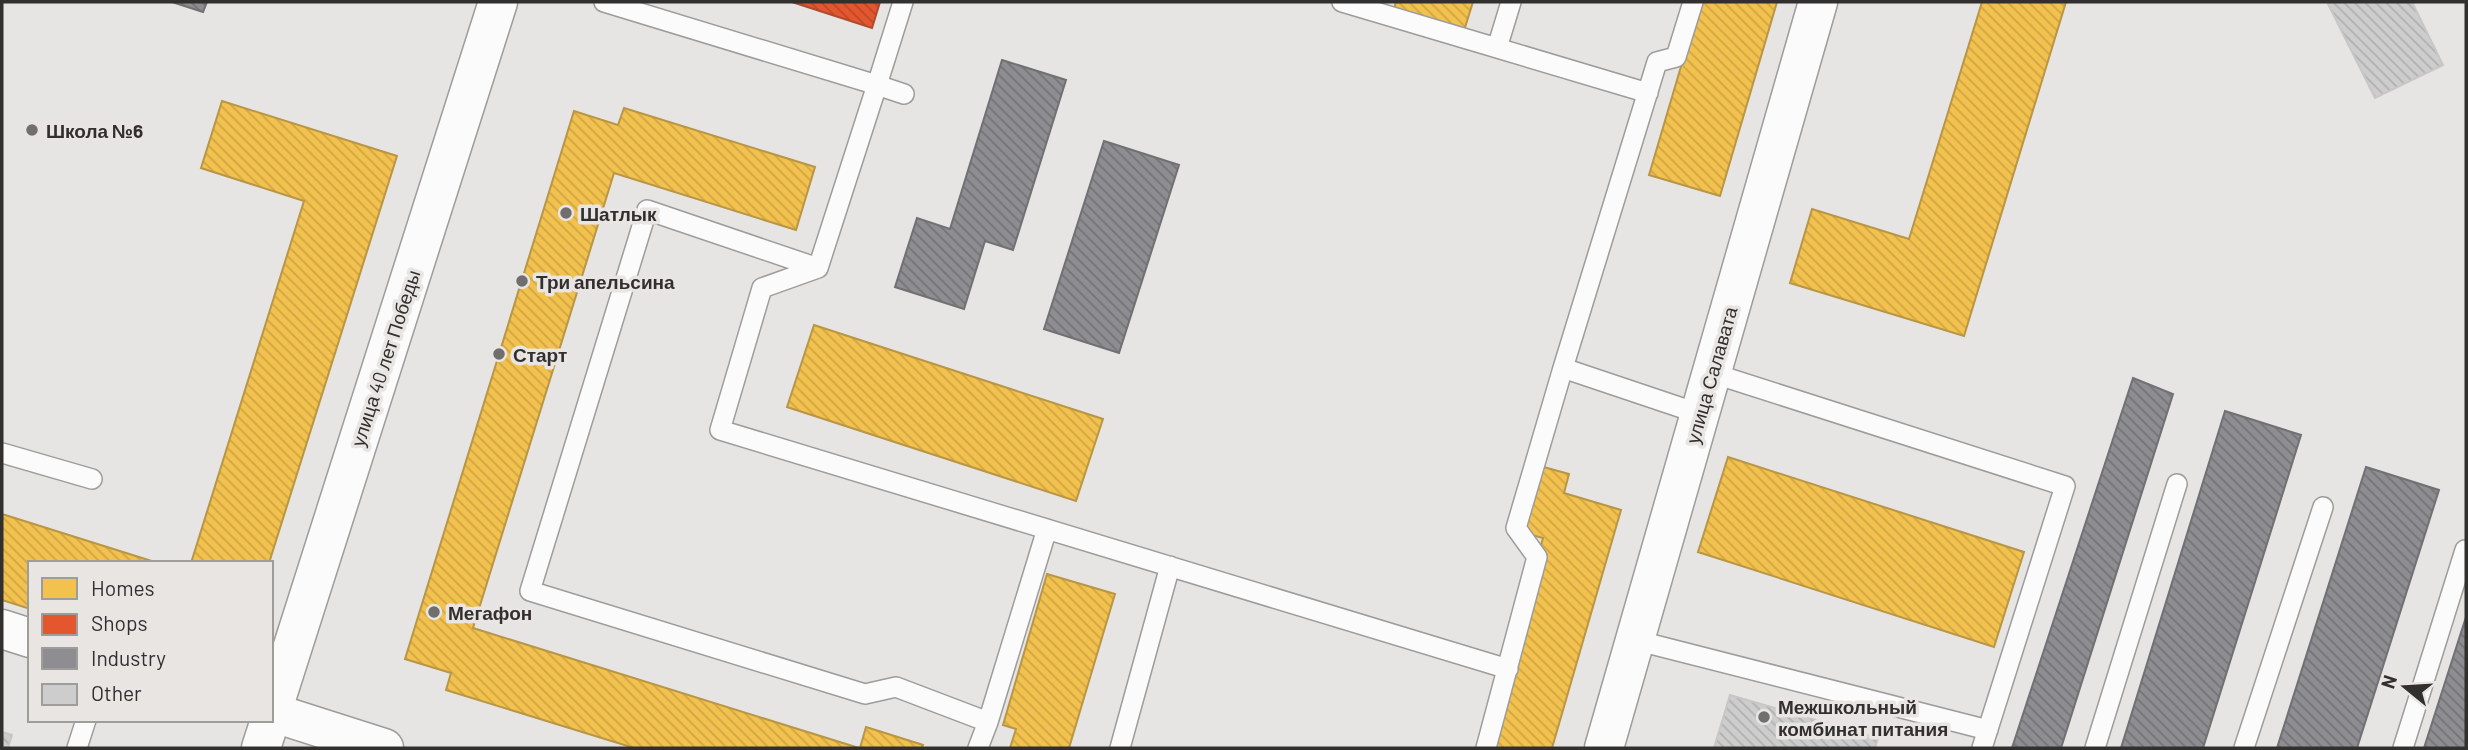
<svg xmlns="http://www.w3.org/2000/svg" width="2468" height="750" font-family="Barlow,sans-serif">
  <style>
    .homes { fill: url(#homes-back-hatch); stroke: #b89645; stroke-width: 2 }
    .shops { fill: url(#shops-back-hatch); stroke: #ae4b2e; stroke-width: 2 }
    .industry { fill: url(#industry-back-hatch); stroke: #717174; stroke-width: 2 }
    .building { fill: url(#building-back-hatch); stroke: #c8c6c6; stroke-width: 2 }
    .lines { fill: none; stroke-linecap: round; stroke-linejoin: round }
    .service-casing { stroke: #9d9c9b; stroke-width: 22 }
    .tertiary-casing { stroke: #9d9c9b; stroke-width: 41 }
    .secondary-casing { stroke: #9d9c9b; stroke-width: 41 }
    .service { stroke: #fbfbfb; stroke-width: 19 }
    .tertiary { stroke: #fbfbfb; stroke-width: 38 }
    .secondary { stroke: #fbfbfb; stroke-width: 38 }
    .poi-dot { fill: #716f6e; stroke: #e8e5e2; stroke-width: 2.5 }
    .labels { text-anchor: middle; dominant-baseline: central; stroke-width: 7; stroke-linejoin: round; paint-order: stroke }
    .poi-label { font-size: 19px; font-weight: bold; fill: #31302f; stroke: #e8e5e2; text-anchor: start }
    .street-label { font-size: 19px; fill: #31302f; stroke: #e8e5e2 }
  </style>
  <defs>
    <pattern id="homes-back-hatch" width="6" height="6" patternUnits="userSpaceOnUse" patternTransform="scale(1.75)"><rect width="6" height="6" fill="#f2c14e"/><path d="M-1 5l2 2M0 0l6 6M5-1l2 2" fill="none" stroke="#d0a644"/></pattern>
    <pattern id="shops-back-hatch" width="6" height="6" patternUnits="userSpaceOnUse" patternTransform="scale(1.75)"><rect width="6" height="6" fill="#e4572e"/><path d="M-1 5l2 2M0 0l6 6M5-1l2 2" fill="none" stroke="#b94828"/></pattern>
    <pattern id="industry-back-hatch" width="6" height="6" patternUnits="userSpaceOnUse" patternTransform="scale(1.75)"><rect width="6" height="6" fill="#8d8d92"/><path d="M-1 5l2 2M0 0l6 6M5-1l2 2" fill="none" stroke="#747478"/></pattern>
    <pattern id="building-back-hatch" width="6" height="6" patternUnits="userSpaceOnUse" patternTransform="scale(1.75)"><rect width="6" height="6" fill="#cecdcd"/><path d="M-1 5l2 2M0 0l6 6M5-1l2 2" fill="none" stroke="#b1b0b0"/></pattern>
  </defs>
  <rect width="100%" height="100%" fill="#e7e5e3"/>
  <path class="homes" d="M1396 2H1473L1462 37 1392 16Z
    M1700 2H1777L1720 196 1649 175Z
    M1982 2H2066L1964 336 1790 283 1812 209 1909 239Z
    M222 101 397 156 269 563H191L304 201 201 168Z
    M624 108 815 167 796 230 614 173 473 628 859 748H634L446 690 451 673 405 659 574 111 618 125Z
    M814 325 1103 419 1076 501 787 407Z
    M1728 457 2024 552 1994 647 1698 552Z
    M1540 466 1569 474 1564 493 1621 510 1552 748H1482L1543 538 1520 532Z
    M2 514 158 563H30V609L2 600Z
    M1047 574 1115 594 1069 748H1010L1016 729 1003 725Z
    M866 727 923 745 922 748H860Z"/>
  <path class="shops" d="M792 2H880L872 28Z"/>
  <path class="industry" d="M172 2H207L203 12Z
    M1002 60 1066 80 1013 250 985 241 964 309 895 287 917 218 950 229Z
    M1104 141 1179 165 1119 353 1044 329Z
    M2133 378 2173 394 2061 748H2012Z
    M2225 411 2301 435 2203 748H2121Z
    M2366 467 2439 490 2357 748H2277Z
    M2466 617V748H2424Z"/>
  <path class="building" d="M2327 2H2412L2443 65 2375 98Z
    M1730 695 1878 738 1875 748H1714Z
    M2 732 12 735 8 748H2Z"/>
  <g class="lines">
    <defs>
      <path id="service" d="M604 2 877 85 903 2
        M1342 2 1497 48 1511 2
        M1693 2 1676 57 1657 62 1563 368 1700 414
        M1497 48 1648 93
        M904 94 877 85 818 268 647 210 530 591 865 694 896 687 988 722 978 748
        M818 268 762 288 720 430 1508 669
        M1712 373 2065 486 1982 748
        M2 453 92 479
        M1635 640 1988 730
        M988 722 1047 529
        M77 748 86 720
        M1120 748 1170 566
        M1486 748 1537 557 1516 528 1563 368
        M2095 748 2177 484
        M2244 748 2323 507
        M2403 748 2465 550"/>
      <path id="tertiary" d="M2 629 30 638
        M271 712 384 748
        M1604 748 1818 2"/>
      <path id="secondary" d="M271 715 498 2
        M261 748 270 720"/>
    </defs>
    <use href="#service" class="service-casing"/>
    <use href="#tertiary" class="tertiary-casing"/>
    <use href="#secondary" class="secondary-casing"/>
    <use href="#service" class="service"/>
    <use href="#tertiary" class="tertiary"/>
    <use href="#secondary" class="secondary"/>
  </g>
  <g class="poi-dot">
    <circle cx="32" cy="130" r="7"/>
    <circle cx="566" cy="213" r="7"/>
    <circle cx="522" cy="281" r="7"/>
    <circle cx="499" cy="354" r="7"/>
    <circle cx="434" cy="612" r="7"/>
    <circle cx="1764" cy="717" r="7"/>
  </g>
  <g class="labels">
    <g class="poi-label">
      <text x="46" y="130">Школа №6</text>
      <text x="580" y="213">Шатлык</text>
      <text x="536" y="281">Три апельсина</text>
      <text x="513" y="354">Старт</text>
      <text x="448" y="612">Мегафон</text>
      <text x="1778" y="706">Межшкольный<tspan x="1778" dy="22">комбинат питания</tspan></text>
    </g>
    <g class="street-label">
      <text transform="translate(385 358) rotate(-72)">улица 40 лет Победы</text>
      <text transform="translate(1711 375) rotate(-74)">улица Салавата</text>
    </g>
  </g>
  <rect width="2468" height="750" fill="none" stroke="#31302f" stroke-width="7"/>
  <rect x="28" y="561" width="245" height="161" fill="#e8e5e2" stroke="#9f9d9a" stroke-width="2"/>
  <rect x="42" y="578" width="35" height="21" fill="#f2c14e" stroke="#9f9d9a" stroke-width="2"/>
  <text x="91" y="596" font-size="21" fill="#31302f">Homes</text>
  <rect x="42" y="614" width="35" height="21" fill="#e4572e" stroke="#9f9d9a" stroke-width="2"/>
  <text x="91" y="631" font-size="21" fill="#31302f">Shops</text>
  <rect x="42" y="648" width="35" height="21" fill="#8d8d92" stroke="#9f9d9a" stroke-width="2"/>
  <text x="91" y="666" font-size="21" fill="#31302f">Industry</text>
  <rect x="42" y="684" width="35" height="21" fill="#cecdcd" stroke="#9f9d9a" stroke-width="2"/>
  <text x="91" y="701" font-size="21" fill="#31302f">Other</text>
  <g transform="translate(2405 687) rotate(288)" stroke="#e8e5e2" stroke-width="5" paint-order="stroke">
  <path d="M0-5L12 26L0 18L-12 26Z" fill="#31302f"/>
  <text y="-10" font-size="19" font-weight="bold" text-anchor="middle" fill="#31302f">N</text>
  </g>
</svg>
